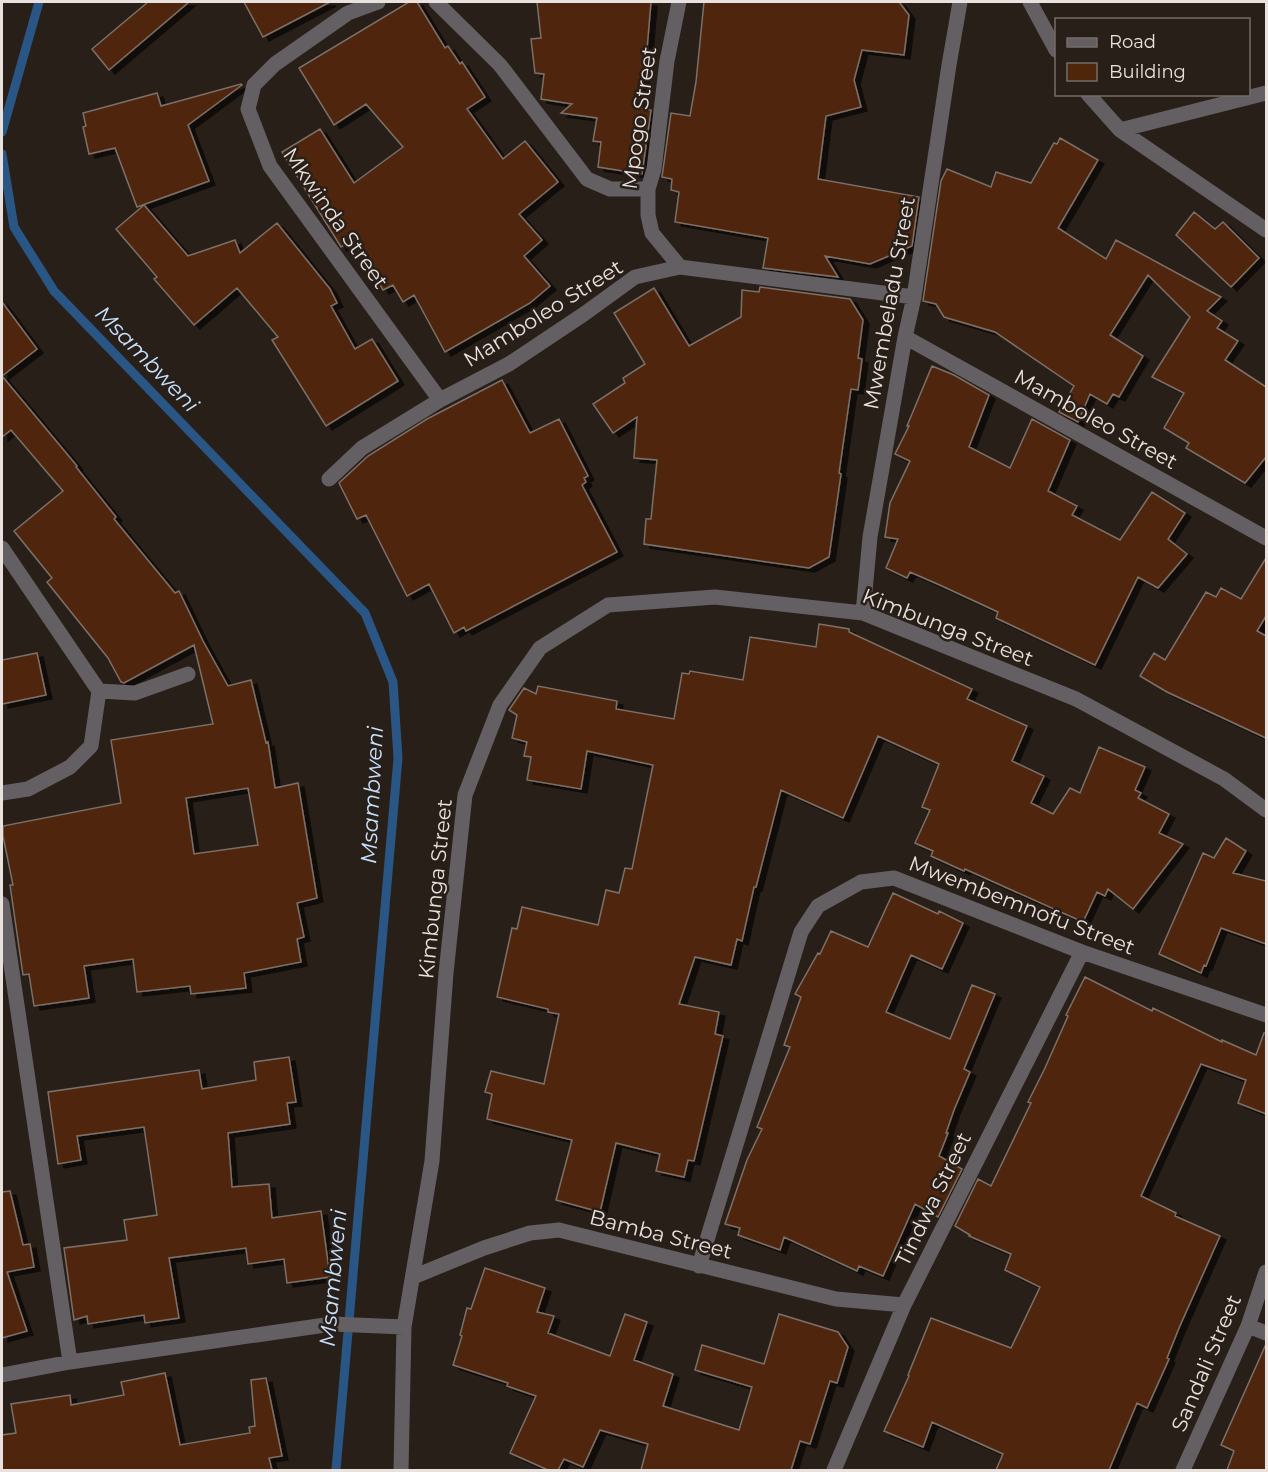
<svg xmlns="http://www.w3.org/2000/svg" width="1268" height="1472" font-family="Montserrat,sans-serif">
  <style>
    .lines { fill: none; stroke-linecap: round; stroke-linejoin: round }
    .stream { stroke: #295684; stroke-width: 9 }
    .building { fill: #4f260a; stroke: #7c6f68; stroke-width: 1.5; fill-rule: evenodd; filter: url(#shadow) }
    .minor { stroke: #645f63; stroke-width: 15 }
    .labels { text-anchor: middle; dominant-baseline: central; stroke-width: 5; stroke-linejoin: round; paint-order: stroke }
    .street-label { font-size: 21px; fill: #e8e1dd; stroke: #291f19 }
    .water-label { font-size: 22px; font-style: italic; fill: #c7e1fe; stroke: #291f19 }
  </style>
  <defs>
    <filter id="shadow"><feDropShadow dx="6" dy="4" stdDeviation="0" flood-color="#0009"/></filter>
  </defs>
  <rect width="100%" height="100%" fill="#291f19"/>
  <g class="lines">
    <path class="stream" d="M2 132 39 2
      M2 154 14 227 54 291 365 613 393 682 398 758 336 1470"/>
  </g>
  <path class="building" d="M148 2H189L109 70 92 49Z
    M244 2H330L263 37Z
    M409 2H417L445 48 448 46 460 64 462 62 485 97 467 109 503 159 525 141 558 182 519 214 542 240 524 256 550 286 530 303 445 352 414 295 403 302 393 285 383 290 353 240 341 247 282 152 320 129 354 183 403 147 366 104 334 125 299 68Z
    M537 2H651L646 61 639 108 651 110 642 174 598 167 601 142 593 141 597 118 561 113 572 104 541 99 544 74 535 73 531 39 541 38Z
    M704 2H899L909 15 904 55 862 50 854 80 861 107 826 116 818 179 919 197 912 246 870 264 825 256 838 277 763 268 768 238 675 222 679 192 671 190 672 179 662 177 671 113 690 116 696 82Z
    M241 84 242 85 188 125 209 181 137 207 115 148 89 154 83 127 86 126 83 113 157 93 161 106Z
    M1060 138 1098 160 1058 228 1106 259 1116 240 1221 297 1207 311 1222 321 1217 328 1238 341 1225 360 1266 387V457L1245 483 1186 448 1189 443 1164 428 1184 393 1152 377 1190 317 1148 275 1110 335 1143 356 1119 397 1113 394 1107 404 1090 394 1078 422 1059 412 1074 386 995 332 944 317 936 304 923 301 941 181 947 169 991 187 996 172 1031 183 1054 143 1057 144Z
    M144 205 188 256 235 240 240 253 277 223 330 289 337 303 331 306 355 349 372 339 398 381 326 426 272 340 278 337 237 288 194 325 154 279 157 277 116 229Z
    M1194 212 1215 229 1223 222 1259 258 1231 287 1176 235Z
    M760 287 850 299 863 320 858 358 862 359 858 390 851 389 839 473 841 474 829 557 809 568 644 544 646 519H651L657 460 634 458 637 417 613 433 593 404 625 383 623 378 645 364 614 313 654 288 689 346 741 317 742 290 759 292Z
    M2 302 37 349 2 376 77 466 76 467 116 517 114 519 175 593 179 591 203 641 228 686 251 680 266 743 268 742 275 788 298 783 317 898 297 903 304 937 297 939 301 962 244 973 246 988 191 994 190 986 137 992 133 959 84 966 89 998 34 1006 29 974 23 975 10 885H13L3 836V826L121 803 111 740 213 724 194 645 124 683 121 682 108 658 47 582 52 578 14 531 63 491 11 430 2 437ZM248 788 258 845 194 854 186 798Z
    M932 366 954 375 989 395 969 447 1010 468 1032 419 1070 440 1048 491 1077 506 1072 515 1120 540 1152 492 1185 513 1168 539 1187 554 1158 588 1138 577 1095 665 996 618 998 612 942 586 910 572 907 578 886 568 898 539 885 537 890 503 910 461 895 454 909 426H907Z
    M502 380 530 433 559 419 588 476 584 478 586 482 582 485 617 552 466 631 464 627 454 633 429 584 407 596 366 515 357 519 339 483 368 456 427 419Z
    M1266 558V616L1257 631 1266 636V738L1167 692 1140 676 1154 653 1165 660 1206 592 1216 597 1221 588 1241 599Z
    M819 624 849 629V632L972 689 967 699 1027 726 1012 761 1044 776 1031 803 1053 814 1070 788 1080 793 1099 747 1145 767 1135 790 1141 793 1138 798 1169 814 1159 833 1183 844 1133 909 1108 889 1105 896 1097 892 1083 922 965 869 964 871 931 856 933 851 915 843 930 810 922 807 939 764 878 736 843 818 781 790 756 887H754L742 941 737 939 731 965 695 957 679 1004 719 1012 715 1034 723 1036 694 1161 688 1160 684 1177 656 1171 660 1154 616 1143 600 1212 556 1200 572 1140 487 1119 492 1094 485 1092 491 1071 544 1084 559 1014 548 1012V1009L497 997 512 928 517 929 522 907 598 925 606 890 619 893 625 868 632 869 653 765 587 751 581 789 527 780 531 757 524 756 527 742 512 738 517 715 509 710 524 688 536 694 538 686 617 701 616 709 674 719 682 673 689 674 690 671 743 680 750 637 816 647Z
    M37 653 46 695 2 704V660Z
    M1226 838 1246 851 1233 873 1266 881V944L1221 928 1206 966 1204 965 1201 973 1159 954 1203 853 1214 858Z
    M893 893 938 914 939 911 963 923 942 969 911 955 886 1012 950 1039 972 985 995 994 964 1069 970 1072 954 1110 946 1133H948L939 1156 962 1169 938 1217 915 1204 883 1276 859 1266 857 1271 784 1237 780 1250 738 1235 740 1228 725 1224 747 1160 762 1129 757 1127 790 1047 784 1045 801 997 795 994 818 953 820 954 831 931 868 947Z
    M1085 977 1152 1011 1153 1008 1222 1042V1040L1256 1055 1264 1033H1266V1114L1238 1103 1246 1080 1201 1064 1141 1196 1176 1213 1175 1216 1220 1236 1179 1328 1167 1358 1169 1359 1147 1408 1137 1403 1109 1470H996L1003 1454 932 1422 923 1447 884 1431 909 1376 908 1375 931 1318 1011 1348 1040 1287 1005 1270 1011 1254 969 1236 970 1235 955 1226 978 1179 991 1186 1031 1103 1028 1102 1045 1068 1068 1016 1066 1015Z
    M289 1057 296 1102 287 1103 290 1124 228 1133 232 1187 269 1184 272 1218 321 1211 330 1277 287 1283 284 1259 248 1264 246 1248 169 1258 179 1318 145 1323 144 1315 88 1324 87 1316 74 1320 64 1248 127 1240 124 1220 157 1215 144 1127 77 1136 81 1160 58 1164 48 1092 199 1070 202 1089 256 1080 254 1062Z
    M10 1191 23 1245 30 1244 34 1267 7 1272 27 1331 2 1338V1192Z
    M485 1268 545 1288 537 1312 554 1316 548 1333 610 1356 625 1314 647 1322 634 1360 673 1374 663 1406 739 1430 752 1387 695 1370 702 1345 764 1364 779 1314 838 1332 848 1347 837 1383 830 1381 810 1444 800 1441 791 1470H641L648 1444 600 1430 583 1467 564 1459 558 1470H548L510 1453 536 1396 507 1386 508 1383 453 1365 462 1336 460 1335 467 1308 471 1309Z
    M1266 1344V1470H1227L1234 1451 1221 1445Z
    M165 1373 180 1445 250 1433 249 1427 255 1426 251 1380 266 1378 282 1456 269 1458 272 1470H2V1435L16 1433 11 1404 70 1395 71 1405 124 1395 121 1382Z"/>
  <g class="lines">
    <path class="minor" d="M378 2 348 13 275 64 254 85 248 109 270 166 440 400
      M436 2 500 65 587 179 610 189H648
      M679 2 667 61 654 169 648 189V215L652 233 680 267
      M1030 2 1056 50
      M1088 94 1120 130 1266 230
      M1120 130 1266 93
      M905 337 1266 538
      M329 479 362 448 440 400 509 364 584 314 635 277 680 267 914 297
      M2 548 99 691 135 693 188 674
      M863 613 870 537 905 337 914 297 949 65 960 2
      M2 793 28 789 70 767 91 746 99 691
      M2 904 70 1362
      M699 1266 801 932 818 906 861 882 894 878 1082 952 1266 1015
      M413 1277 484 1248 530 1233 559 1230 836 1299 904 1305
      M1248 1326 1266 1333
      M2 1375 70 1362 332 1324 404 1327
      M401 1470 404 1327 432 1161 446 973 465 795 500 705 540 648 608 605 715 597 863 613 1076 699 1224 779 1266 810
      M834 1470 904 1305 1082 952
      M1183 1470 1248 1326 1266 1272"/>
  </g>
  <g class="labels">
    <g class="street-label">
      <text transform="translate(639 118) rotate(-82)">Mpogo Street</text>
      <text transform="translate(336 218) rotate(55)">Mkwinda Street</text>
      <text transform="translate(889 303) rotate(-80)">Mwembeladu Street</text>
      <text transform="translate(543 313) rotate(-32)">Mamboleo Street</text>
      <text transform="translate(1096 419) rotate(29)">Mamboleo Street</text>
      <text transform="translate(948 627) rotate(21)">Kimbunga Street</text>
      <text transform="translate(435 889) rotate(-84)">Kimbunga Street</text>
      <text transform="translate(1022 905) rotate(21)">Mwembemnofu Street</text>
      <text transform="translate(933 1199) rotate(-64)">Tindwa Street</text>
      <text transform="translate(661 1234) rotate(14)">Bamba Street</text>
      <text transform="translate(1206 1363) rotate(-67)">Sandali Street</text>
    </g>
    <g class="water-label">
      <text transform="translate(147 359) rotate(46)">Msambweni</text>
      <text transform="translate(372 795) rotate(-87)">Msambweni</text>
      <text transform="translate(333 1278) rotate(-85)">Msambweni</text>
    </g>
  </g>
  <rect width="1268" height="1472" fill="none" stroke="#e8e1dd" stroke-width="6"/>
  <rect x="1055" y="18" width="195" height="78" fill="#291f19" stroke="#756d67" stroke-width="1.5"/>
  <rect x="1067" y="38" width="30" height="9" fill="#645f63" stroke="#756d67" stroke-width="1.5"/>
  <text x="1109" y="48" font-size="18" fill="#e8e1dd">Road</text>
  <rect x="1067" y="63" width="30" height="18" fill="#4f260a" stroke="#756d67" stroke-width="1.5"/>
  <text x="1109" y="78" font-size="18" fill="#e8e1dd">Building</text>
</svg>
